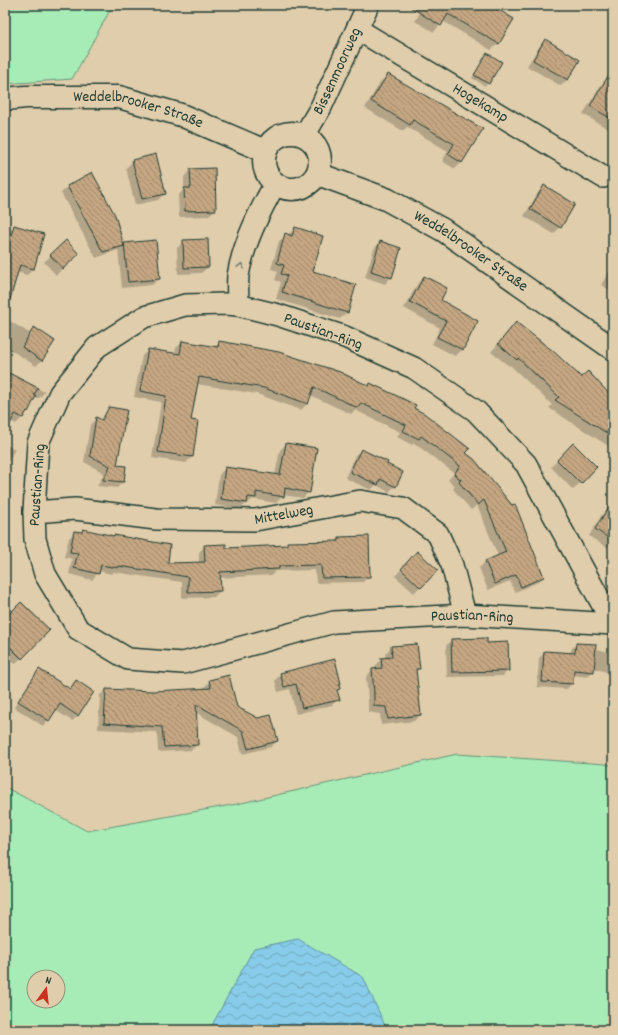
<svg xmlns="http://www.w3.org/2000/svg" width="618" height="1035" font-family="Dekko,sans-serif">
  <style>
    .grass { fill: #a7ecb7; stroke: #639476; fill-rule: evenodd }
    .water { fill: url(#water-waves); stroke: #5e93a1 }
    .shadow { fill: #0003 }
    .building { fill: url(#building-back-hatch); stroke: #1f3d34 }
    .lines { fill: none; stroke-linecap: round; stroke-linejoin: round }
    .minor-casing { stroke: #1f3d34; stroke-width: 24 }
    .tertiary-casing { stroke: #1f3d34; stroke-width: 25 }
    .minor { stroke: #e0cdab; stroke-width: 21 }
    .tertiary { stroke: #e0cdab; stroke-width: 22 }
    .oneway { stroke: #767e6a }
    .labels { text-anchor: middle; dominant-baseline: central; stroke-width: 3; stroke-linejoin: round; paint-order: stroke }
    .street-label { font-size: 16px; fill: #1f3d34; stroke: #e0cdab }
  </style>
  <defs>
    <pattern id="water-waves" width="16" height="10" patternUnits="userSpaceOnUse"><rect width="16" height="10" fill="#88cce9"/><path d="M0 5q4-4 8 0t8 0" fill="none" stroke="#6fa7be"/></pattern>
    <pattern id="building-back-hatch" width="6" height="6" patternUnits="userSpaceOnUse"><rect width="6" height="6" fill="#c5a682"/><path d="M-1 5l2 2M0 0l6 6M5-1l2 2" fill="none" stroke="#9f886b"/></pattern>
  </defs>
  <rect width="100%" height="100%" fill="#e0cdab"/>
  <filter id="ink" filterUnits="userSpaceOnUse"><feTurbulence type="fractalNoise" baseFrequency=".025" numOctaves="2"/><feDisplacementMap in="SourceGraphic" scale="8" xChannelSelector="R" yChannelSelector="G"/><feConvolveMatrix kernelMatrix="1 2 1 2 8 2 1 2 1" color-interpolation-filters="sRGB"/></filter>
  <g filter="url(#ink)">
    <path class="grass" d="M5 5H116L109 12 72 79 5 84Z
      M457 754 605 764 613 766V1030H5V787L87 831 237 804ZM34 977H58V1001H34Z"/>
    <path class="water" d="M298 939 363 977 387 1030H191L211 1027 254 948Z"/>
    <path class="shadow" d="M408 5H489L513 19 498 44 491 50 443 21 434 32 415 21 420 12Z
      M545 40 579 60 567 80 561 86 527 66 539 47Z
      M487 54 488 83 485 86 472 78Z
      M388 75 481 130 462 162 455 169 442 161 448 151 407 127 403 131 365 108 381 81Z
      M608 78 613 80V132L583 114 601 85Z
      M133 161 164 194 158 200 135 205 126 168Z
      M190 170 215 210 208 216 179 217 178 196 184 189V177Z
      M91 174 122 246 125 244 159 279 152 285 122 288 118 250 96 258 61 193 67 187Z
      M544 187 560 227 554 234 524 216 538 193Z
      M15 226 33 269 27 275 17 272 5 314V245L9 232Z
      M295 229 311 272 347 312 340 319 276 299 281 282 275 280 278 271 271 269 279 241Z
      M184 241 208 267 201 273 178 274 177 248Z
      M66 242 78 254 56 275 44 262Z
      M380 242 391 277 385 284 365 277 374 249Z
      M613 265V292L601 285Z
      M424 277 439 301 477 321 462 350 455 356 432 344 440 328 404 308 418 283Z
      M5 318 29 333 34 328 42 360 36 366 6 347 5 348Z
      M516 323 581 379 613 402V449L549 408 552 405 510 365 509 366 491 352Z
      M182 342 214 348 220 342 368 387 371 384 413 409 465 454 543 577 536 583 515 592 510 581 488 590 479 568 485 562 498 556 477 505 471 510 453 489 455 486 448 480 454 473 414 443 412 445 397 437 400 432 355 410 351 414 310 395 307 404 301 410 257 394 197 384 190 421 192 457 186 463 152 458 161 402 134 397 142 356 148 350 175 355 176 348Z
      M5 372 45 392 39 398H34L22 418 16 424 9 420 5 421Z
      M110 408 116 466 123 482 117 488 97 486 104 473 84 462 90 425 96 419 100 421Z
      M5 444 15 449 5 468Z
      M286 444 309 492 303 498 283 495 276 503 253 499 240 509 215 505 219 475 225 468 275 475 280 450Z
      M573 444 596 467 573 490 551 467Z
      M361 450 386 465 395 486 389 492 376 485 371 490 345 478 355 455Z
      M608 510 613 513V542L607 548 589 536 601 516Z
      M83 531 167 564 199 563V552L205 546 225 550 284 547 288 543 335 542 339 538 369 576 363 582 316 583 315 570 275 571 272 575 219 578 220 591 214 597 182 598V582L113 572 111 574 99 571 92 580 69 574 72 559 64 557 69 538 75 532 81 533Z
      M411 559 436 570 414 593 395 576Z
      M5 620 49 630 15 664 5 655Z
      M451 640 508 670 503 676 447 677 446 646Z
      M577 644 613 653V674L593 668V671L587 677 573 675 572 683 567 689 537 687 539 658 545 652 571 654V649Z
      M391 647 419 668 415 672 420 715 414 721 381 725 380 714 368 712V700L366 677 372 670H376L375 666 382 659H385V654Z
      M39 670 69 689 76 681 78 716 72 721 55 710 43 726 14 707Z
      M281 674 338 685 339 689 336 691 338 699 332 705 296 714 290 689 278 692 275 680Z
      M210 681 236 707 277 741 271 747 242 754 238 737 195 712 197 744 192 750 158 752 157 732 98 729 100 695 106 690 153 692 205 689 204 687Z"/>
    <path class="building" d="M407 5H491L514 19 499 44 448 14 441 26Z
      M545 39 580 60 568 80 533 60Z
      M487 53 502 62 489 84 474 75Z
      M613 68V120L590 106Z
      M388 74 483 129 462 163 448 154 454 144 413 120 410 125 371 101Z
      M156 154 166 194 142 199 132 160Z
      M215 168 216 210 185 211 184 188H191L190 169Z
      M92 172 115 215 124 246 103 252 67 186Z
      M544 185 575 204 561 228 530 209Z
      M14 225 44 234 34 269 20 265 9 303 5 302V258Z
      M295 227 323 236 313 271 356 285 348 313 282 292 287 275 281 274 284 265 277 263 285 233 292 236Z
      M208 239 209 267 184 268 183 240Z
      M66 240 79 254 63 269 50 255Z
      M156 240 160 279 128 282 124 243Z
      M380 241 401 248 392 278 371 271Z
      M424 276 447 288 441 300 478 321 463 350 437 337 446 321 410 302Z
      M516 322 553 351 581 377 588 371 613 398V437L555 400 559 397 518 358 517 360 498 344Z
      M34 327 55 341 42 361 22 347Z
      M182 341 218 347 219 341 279 352 340 372 369 386 370 383 416 405 414 408 425 414 470 449 466 453 474 459 512 505 515 504 544 577 521 587 516 575 495 584 485 561 506 552 484 500 478 505 459 482 461 480 454 474 460 466 421 436 419 439 403 431 406 425 361 403 358 408 314 387 308 404 264 388 199 377 191 420 198 421 193 457 158 452 166 396 140 391 148 349 180 354Z
      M9 373 38 388 34 395 36 396 28 412 27 411 23 418 15 414 5 434V380Z
      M109 407 127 410 117 465 126 466 124 482 103 480 110 466 90 456 96 417 102 420Z
      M286 443 317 448 310 493 285 488 284 497 256 492V498L248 497 247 503 221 499 225 467 280 475Z
      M573 443 597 467 581 484 557 460Z
      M361 449 388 462 387 464 403 472 396 487 380 479 378 485 350 472Z
      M613 500V541L595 529Z
      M83 529 114 536V535L170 545 168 563 205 562 204 545 226 544V548L287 545V542L339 541V537L369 536 370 577 322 578 321 565 279 566V569L220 572 221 591 188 592V577L119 566 118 568 101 565 99 574 74 568 78 553 70 552 74 531 82 532Z
      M417 551 438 570 421 588 401 569Z
      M21 602 50 630 22 659 5 642V618Z
      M487 638V643L508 642 509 671 452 672 451 639Z
      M576 643 596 644 594 672 574 670 573 684 542 682 544 651 575 653Z
      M417 644 420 669H416L421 715 388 719 386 707 374 706V693L372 669 382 668 381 658 392 657 391 646Z
      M335 659 341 684H339L340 689 337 690 340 700 302 708 296 684 284 687 280 673Z
      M39 669 70 689 76 680 94 692 78 716 60 704 49 721 18 701Z
      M229 675 237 707 258 718 271 715 278 741 248 749 243 731 196 704 198 745 164 747 162 727 104 723 106 689 153 691 211 688 209 680Z"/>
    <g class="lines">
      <defs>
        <g id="minor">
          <path id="s1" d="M357 29 603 177"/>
          <path id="s2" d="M304 136 321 107 368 5"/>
          <path d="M238 305C238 295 237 285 238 276 243 244 259 212 275 184"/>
          <path id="s3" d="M34 512 75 509 156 519 255 520 360 501 403 508 438 534 452 565 465 615"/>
          <path id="s4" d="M613 624 526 464 476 411 414 368 345 337 278 315 238 305 226 304 185 305 144 317 97 347 60 393 38 443 34 512 35 539 45 574 78 629 128 659 183 663 334 622 465 615 613 624"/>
        </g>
        <g id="tertiary">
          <path id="s5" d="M5 99 26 97H119L181 115 265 151"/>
          <circle cx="292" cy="161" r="28"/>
          <path id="s6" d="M318 174 386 199 443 230 613 349"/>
        </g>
      </defs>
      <use href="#minor" class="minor-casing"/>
      <use href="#tertiary" class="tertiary-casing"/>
      <use href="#minor" class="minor"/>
      <use href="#tertiary" class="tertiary"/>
    </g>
    <defs><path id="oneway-chevron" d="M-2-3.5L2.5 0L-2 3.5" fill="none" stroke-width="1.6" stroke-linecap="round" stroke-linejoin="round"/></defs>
    <use class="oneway" href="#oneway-chevron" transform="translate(241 266) rotate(-76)"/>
  </g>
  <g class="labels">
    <g class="street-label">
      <text stroke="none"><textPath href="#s2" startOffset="73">Bissenmoorweg</textPath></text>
      <text stroke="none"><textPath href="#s1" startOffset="144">Hogekamp</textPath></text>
      <text stroke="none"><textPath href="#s5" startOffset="135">Weddelbrooker Straße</textPath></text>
      <text stroke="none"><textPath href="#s6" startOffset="172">Weddelbrooker Straße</textPath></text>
      <text transform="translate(323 332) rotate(20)">Paustian-Ring</text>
      <text transform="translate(38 485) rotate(-86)">Paustian-Ring</text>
      <text stroke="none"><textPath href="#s3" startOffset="251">Mittelweg</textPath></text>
      <text stroke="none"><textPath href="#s4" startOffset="1388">Paustian-Ring</textPath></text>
    </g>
  </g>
  <rect width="618" height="1035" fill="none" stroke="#e0cdab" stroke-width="20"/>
  <rect x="10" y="10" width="598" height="1015" fill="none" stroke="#1f3d34" stroke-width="1.5" filter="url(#ink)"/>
  <g transform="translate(46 989) rotate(15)"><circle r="19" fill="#e0cdab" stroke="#93937b"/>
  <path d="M0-3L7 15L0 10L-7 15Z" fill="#c8321e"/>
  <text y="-6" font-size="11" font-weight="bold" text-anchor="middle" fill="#1f3d34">N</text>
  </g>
</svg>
